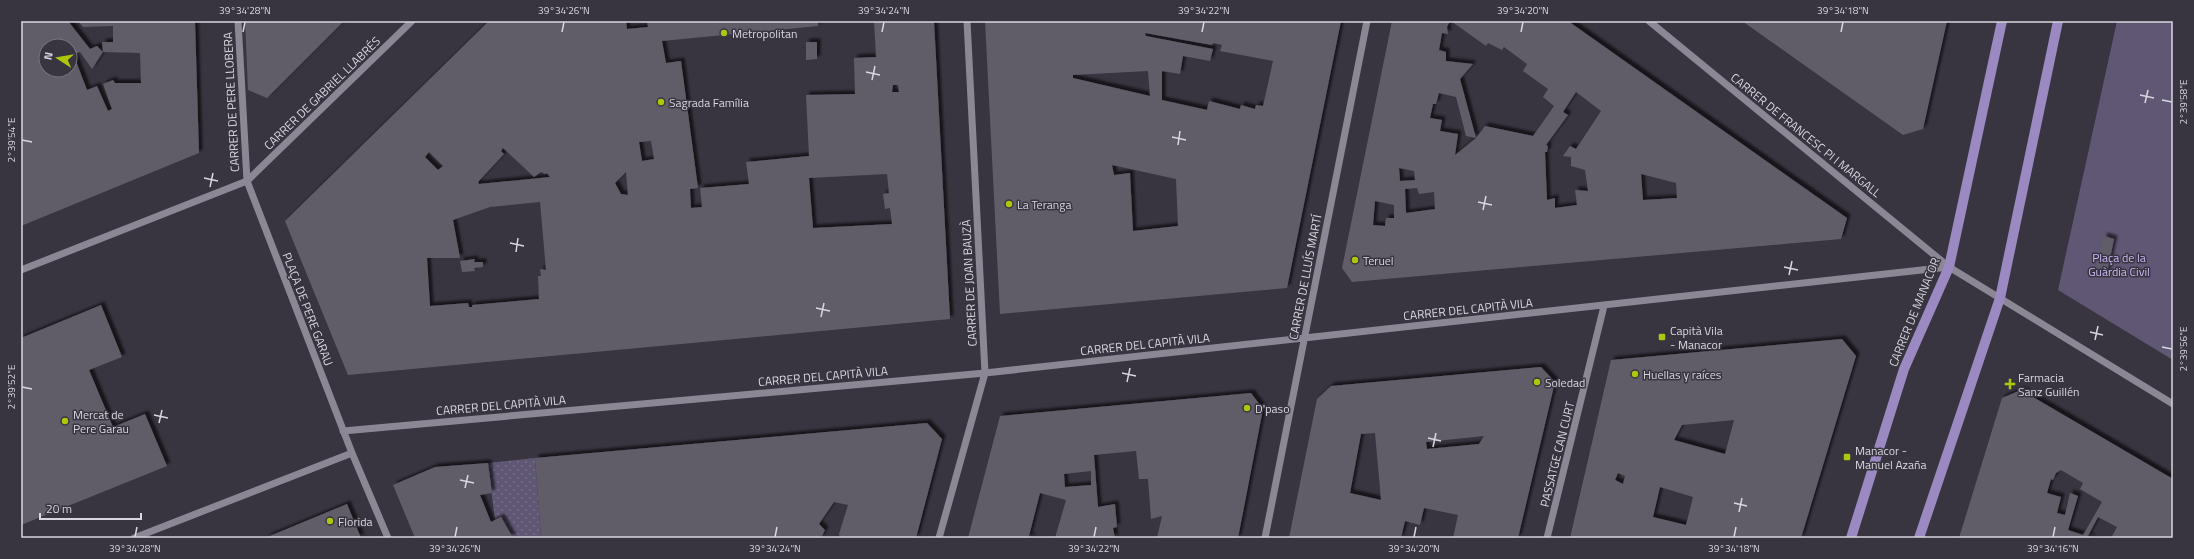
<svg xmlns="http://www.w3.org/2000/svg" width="2194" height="559" font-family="'Titillium Web',sans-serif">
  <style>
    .grass { fill: url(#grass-dots) }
    .park { fill: #605775 }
    .building { fill: #605d69; fill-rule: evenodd; filter: url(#shadow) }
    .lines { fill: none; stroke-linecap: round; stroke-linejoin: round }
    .minor { stroke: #8b8794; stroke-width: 7 }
    .major { stroke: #9b89c1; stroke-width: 10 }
    .ticks { fill: none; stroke: #d8d6de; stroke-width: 1.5 }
    .poi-dot { fill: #aec60c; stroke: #383440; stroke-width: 1.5 }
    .labels { text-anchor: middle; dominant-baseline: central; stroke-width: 3; stroke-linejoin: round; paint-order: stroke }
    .poi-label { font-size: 12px; fill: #d8d6de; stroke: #383440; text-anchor: start }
    .street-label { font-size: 12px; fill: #d8d6de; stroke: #383440 }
    .park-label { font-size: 12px; fill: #cbb8f7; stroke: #383440 }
    .neatline { fill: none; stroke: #d8d6de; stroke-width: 1.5 }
    .ticks-label { font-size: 10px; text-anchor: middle; fill: #d8d6de }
  </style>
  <defs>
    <pattern id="grass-dots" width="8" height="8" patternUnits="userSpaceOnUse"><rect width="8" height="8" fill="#605775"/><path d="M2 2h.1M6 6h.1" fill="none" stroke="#766e88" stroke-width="1.8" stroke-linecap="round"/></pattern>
    <filter id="shadow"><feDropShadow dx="3.5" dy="-3.5" stdDeviation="1" flood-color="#0009"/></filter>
  </defs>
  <rect width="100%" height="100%" fill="#383440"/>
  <path class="grass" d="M535 458 541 538H513L501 518 495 521 488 463Z"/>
  <path class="park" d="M2117 21H2173V360L2058 290Z"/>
  <path class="building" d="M21 21H68L90 49 97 46 103 52 102 42H113V26L83 27 78 21H195L199 153 21 226ZM46 46H70V70H46ZM80 52 92 69 103 52 140 53 141 83H115L113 80 103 84 112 109 108 111 97 86 87 90 74 56 71 57 70 55Z
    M245 21H344L267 98 248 90Z
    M489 21H626L627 29 648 27 647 21H818V26L662 41 666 63 681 61 698 188 690 189 691 208 702 207 700 188 749 184 746 162 809 156 806 95 855 94 854 58 876 57 874 21H934L950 319 348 375 285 221ZM893 85H898L899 92H892ZM651 141 654 159 642 161 639 142ZM503 148 534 177 541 172 545 174 547 173 550 177 479 184 478 182 504 154 501 151ZM429 152 443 166 438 170 425 157ZM626 172 628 195 621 194 615 183ZM887 174 889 193 883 194 885 209 890 208 892 224 813 228 809 178ZM540 202 546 270 540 269 541 276H538L539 299 472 305V307H469L468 303 430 306 427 258H460L453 220 490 207Z
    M985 21H1341L1287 288 1000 314ZM1145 33 1212 45 1213 43 1222 45 1220 51 1273 61 1263 106 1256 105 1255 109 1241 105 1240 109 1209 101 1207 110 1162 100V71L1180 74 1183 56 1210 61 1213 49 1146 36ZM1148 71 1150 96 1073 78V75ZM1112 165 1176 179 1178 226 1133 231 1130 173 1114 175Z
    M1392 21H1450L1447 27 1448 34 1442 33 1439 50 1446 52V61L1473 64 1460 79 1476 138 1485 126 1533 136 1554 106 1543 97 1548 89 1523 71 1527 64 1504 47 1502 50 1488 43 1486 46 1451 21H1568L1847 218 1841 239 1352 282 1342 268ZM1576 92 1601 111 1576 149 1570 146 1563 156 1571 157V166L1585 170 1588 191 1575 190 1577 205 1555 208V198L1547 200 1545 152H1547L1548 146 1546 145 1568 115 1563 112ZM1439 93 1456 97 1466 136 1476 138 1455 155 1458 134 1440 131 1442 120 1430 118 1433 104H1436ZM1399 168 1414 171 1415 180 1400 181ZM1641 174 1676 183 1677 198 1643 200ZM1417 188 1419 194 1434 192 1435 209 1406 213 1405 189ZM1375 201 1394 205V218H1386L1385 226 1373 225Z
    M1742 21H1947L1923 129 1903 135Z
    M806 42H817V59L806 60Z
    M2104 236 2114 239 2106 278 2094 276Z
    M475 259 474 262H483V267L474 268 475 271 462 272 460 261Z
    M101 305 122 357 89 370 113 427 145 414 167 466 21 525V338Z
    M1842 339 1856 356 1801 538H1570L1611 360ZM1734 420 1725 454 1674 440 1682 425ZM1618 473 1625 476 1623 484 1615 480ZM1660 487 1693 497 1686 525 1653 517Z
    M1541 367 1555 382 1518 538H1453L1458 515 1424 508 1420 525 1405 521 1401 538H1289L1317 399 1331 386ZM1375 433 1381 500 1350 493 1361 434ZM1484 436 1479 444 1427 449 1426 442Z
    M2021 390 2173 479V538H2111L2117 527 2098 517 2088 536 2093 538H1959L2002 398ZM2061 470 2083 483 2080 489 2102 502 2083 535 2068 530 2078 496 2070 493 2065 515 2057 513 2061 497 2047 493 2051 479 2053 480 2056 473Z
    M1251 393 1263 409 1238 538H1157L1162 516 1151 519 1148 479H1139L1136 451 1094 455 1098 507 1115 504 1117 527 1113 528 1115 538H1055L1066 500 1040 493 1029 536 1034 538H968L1000 416ZM1091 471V485L1065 487 1064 474Z
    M927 423 942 439 916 538H840L839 534 848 505 834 502 819 524 825 530 821 538H541L535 458Z
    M488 463 492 493 480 495 491 522 501 517 513 538H415L393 485 435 467Z
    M347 504 361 538H265L301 523Z"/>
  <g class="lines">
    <path class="minor" d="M1649 21 1949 267 2173 404
      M21 270 247 181 412 21
      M343 431 985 373 1949 267
      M352 453 388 538
      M134 538 352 453 247 181 238 21
      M939 538 985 373 967 21
      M1265 538 1367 21
      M1547 538 1604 306"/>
    <path class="major" d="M1851 538 1904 369 1949 267 2002 21
      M1919 538 2000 298 2058 21"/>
  </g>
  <path class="ticks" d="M243 32 245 22M562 32 564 22M882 32 884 22M1202 32 1204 22M1521 32 1523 22M1841 32 1843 22M866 72 880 75M872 80 875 66M2140 95 2154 98M2162 100 2172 102M2145 103 2148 90M1172 137 1186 140M22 140 32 142M1178 145 1180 131M204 178 218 181M210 187 213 173M1478 202 1492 205M1483 210 1486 196M510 243 524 246M516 252 518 238M1784 267 1798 270M1789 275 1792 261M816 308 830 311M821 317 824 303M2090 332 2103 335M2095 340 2098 326M2162 347 2172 349M1122 373 1136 376M1127 382 1130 368M22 387 32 389M154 415 168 418M159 423 162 410M1428 438 1441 441M1433 447 1436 433M460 480 474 483M465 488 468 475M1734 503 1747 506M1739 512 1742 498M135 537 137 527M455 537 457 527M775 537 777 527M1094 537 1096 527M1414 537 1416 527M1734 537 1736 527M2053 537 2055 527"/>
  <g class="poi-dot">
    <circle cx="724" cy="33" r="4"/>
    <circle cx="661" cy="102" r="4"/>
    <circle cx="1009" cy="204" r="4"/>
    <circle cx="1355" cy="260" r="4"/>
    <rect x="1658" y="333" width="8" height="8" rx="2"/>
    <circle cx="1635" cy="374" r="4"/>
    <circle cx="1537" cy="382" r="4"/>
    <path d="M2008 378h4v4h4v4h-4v4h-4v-4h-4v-4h4z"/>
    <circle cx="1247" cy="408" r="4"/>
    <circle cx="65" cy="421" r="4"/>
    <rect x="1843" y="453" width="8" height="8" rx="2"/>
    <circle cx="330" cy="521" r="4"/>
  </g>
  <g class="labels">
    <g class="poi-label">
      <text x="732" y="33">Metropolitan</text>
      <text x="669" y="102">Sagrada Família</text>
      <text x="1017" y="204">La Teranga</text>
      <text x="1363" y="260">Teruel</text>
      <text x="1670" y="330">Capità Vila<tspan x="1670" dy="14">- Manacor</tspan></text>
      <text x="1643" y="374">Huellas y raíces</text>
      <text x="2018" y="377">Farmacia<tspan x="2018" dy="14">Sanz Guillén</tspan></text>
      <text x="1545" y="382">Soledad</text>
      <text x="1255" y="408">D'paso</text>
      <text x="73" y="414">Mercat de<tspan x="73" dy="14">Pere Garau</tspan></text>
      <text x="1855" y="450">Manacor -<tspan x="1855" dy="14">Manuel Azaña</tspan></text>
      <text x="338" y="521">Florida</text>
    </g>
    <g class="street-label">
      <text transform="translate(322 93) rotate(-44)">CARRER DE GABRIEL LLABRÉS</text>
      <text transform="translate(231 102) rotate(-93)">CARRER DE PERE LLOBERA</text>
      <text transform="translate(1806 135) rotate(39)">CARRER DE FRANCESC PI I MARGALL</text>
      <text transform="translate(1305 277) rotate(-79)">CARRER DE LLUÍS MARTÍ</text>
      <text transform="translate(969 283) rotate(-93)">CARRER DE JOAN BAUZÀ</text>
      <text transform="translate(308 309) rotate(69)">PLAÇA DE PERE GARAU</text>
      <text transform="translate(1468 309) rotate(-6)">CARRER DEL CAPITÀ VILA</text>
      <text transform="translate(1914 312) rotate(-68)">CARRER DE MANACOR</text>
      <text transform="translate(1145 344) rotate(-6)">CARRER DEL CAPITÀ VILA</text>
      <text transform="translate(823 376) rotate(-5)">CARRER DEL CAPITÀ VILA</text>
      <text transform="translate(501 405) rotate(-5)">CARRER DEL CAPITÀ VILA</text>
      <text transform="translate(1557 454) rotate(-76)">PASSATGE CAN CURT</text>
    </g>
    <g class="park-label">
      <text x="2119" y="257">Plaça de la<tspan x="2119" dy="14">Guàrdia Civil</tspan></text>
    </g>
  </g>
  <rect width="2194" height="559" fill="none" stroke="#383440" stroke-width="44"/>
  <g transform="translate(58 58) rotate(282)"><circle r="19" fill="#383440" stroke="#78757f"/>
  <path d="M0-3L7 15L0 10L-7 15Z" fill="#aec60c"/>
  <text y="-6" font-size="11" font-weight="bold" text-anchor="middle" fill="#d8d6de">N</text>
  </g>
  <path d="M40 513v6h101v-6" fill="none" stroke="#d8d6de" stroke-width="2"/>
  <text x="46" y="513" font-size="12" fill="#d8d6de" stroke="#383440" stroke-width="3" paint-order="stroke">20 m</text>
  <rect x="22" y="22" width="2150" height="515" class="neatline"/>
  <g class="ticks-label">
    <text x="245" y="14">39°34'28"N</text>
    <text x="564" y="14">39°34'26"N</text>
    <text x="884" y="14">39°34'24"N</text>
    <text x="1204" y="14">39°34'22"N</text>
    <text x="1523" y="14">39°34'20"N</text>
    <text x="1843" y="14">39°34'18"N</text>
    <text transform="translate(2183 102) rotate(-90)" y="4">2°39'58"E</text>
    <text transform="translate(11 140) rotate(-90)" y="4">2°39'54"E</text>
    <text transform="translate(2183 349) rotate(-90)" y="4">2°39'56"E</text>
    <text transform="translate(11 387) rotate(-90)" y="4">2°39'52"E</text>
    <text x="135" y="552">39°34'28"N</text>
    <text x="455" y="552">39°34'26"N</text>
    <text x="775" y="552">39°34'24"N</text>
    <text x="1094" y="552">39°34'22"N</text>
    <text x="1414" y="552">39°34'20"N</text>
    <text x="1734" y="552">39°34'18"N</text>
    <text x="2053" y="552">39°34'16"N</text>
  </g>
</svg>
